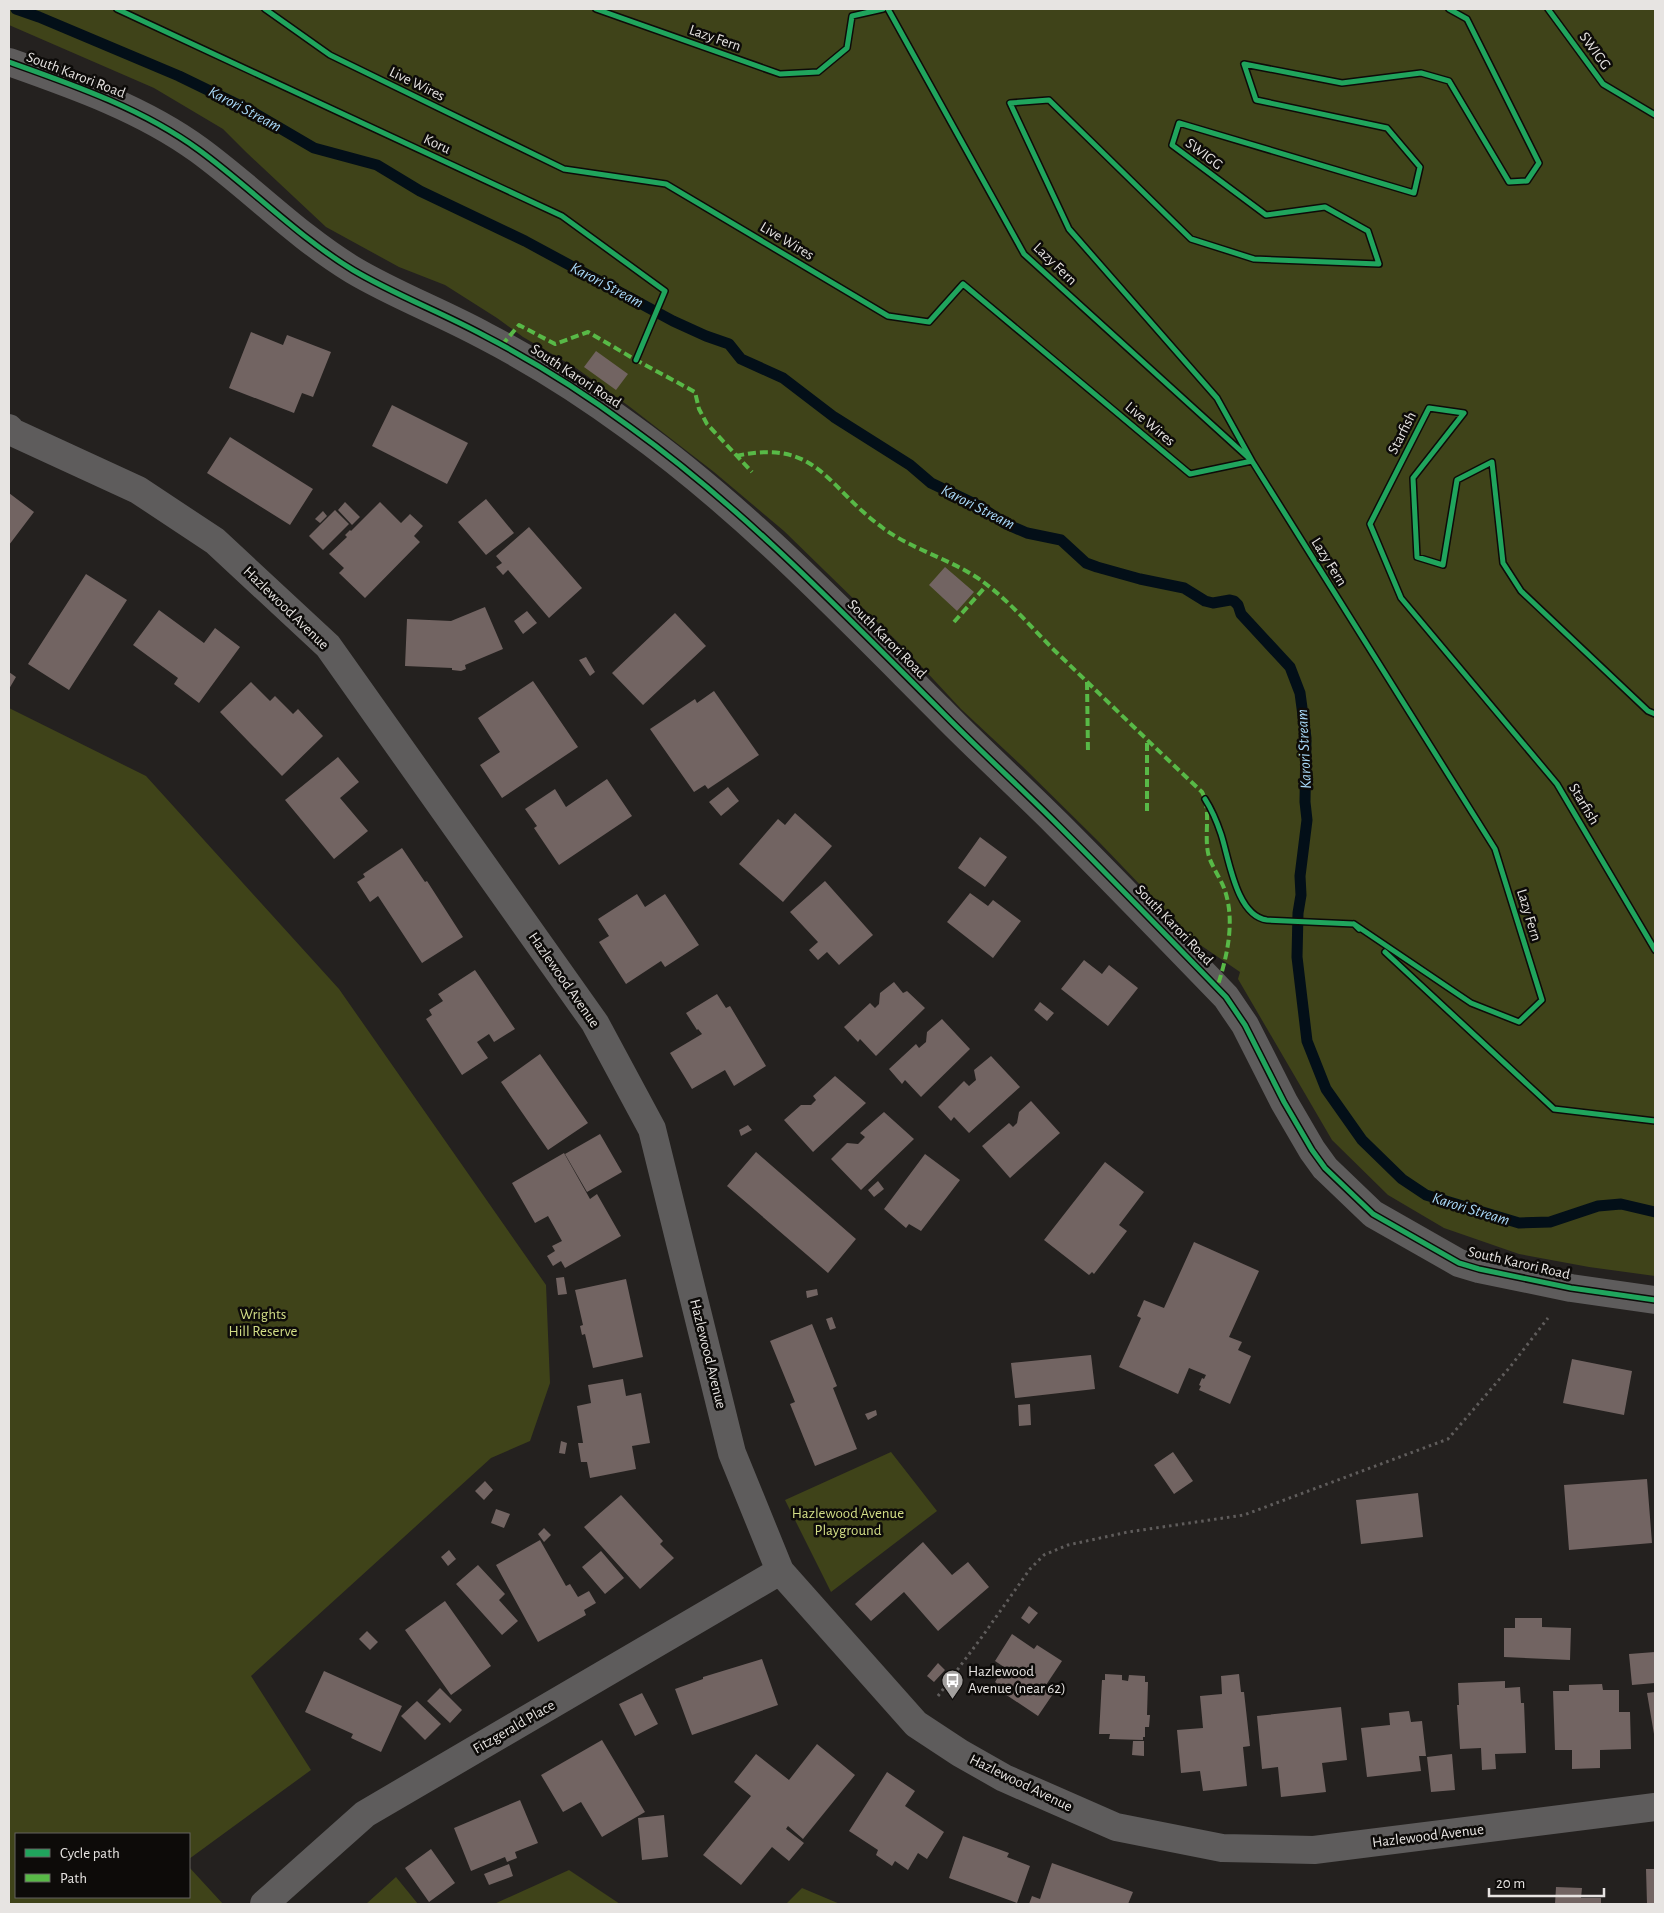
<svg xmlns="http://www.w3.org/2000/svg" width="1664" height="1913" font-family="'Alegreya Sans',sans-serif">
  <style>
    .green { fill: #3f4319 }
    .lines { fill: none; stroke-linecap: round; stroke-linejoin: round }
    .stream { stroke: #030f18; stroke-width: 11 }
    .building { fill: #726462 }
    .path { stroke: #605d5c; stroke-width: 3; stroke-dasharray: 2.5 4; stroke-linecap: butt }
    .minor { stroke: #5e5c5c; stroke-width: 28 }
    .quiet { stroke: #58b947; stroke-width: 4; stroke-dasharray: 8 4; stroke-linecap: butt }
    .cycleway-casing { stroke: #0d0b09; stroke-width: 8 }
    .cycleway { stroke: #20a55d; stroke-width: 5 }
    .labels { text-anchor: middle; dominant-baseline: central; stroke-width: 5; stroke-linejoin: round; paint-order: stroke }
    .street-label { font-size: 15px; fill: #e7e4e2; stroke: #0d0b09 }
    .park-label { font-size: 15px; fill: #d3de87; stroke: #0d0b09 }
    .poi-label { font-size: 15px; fill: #e7e4e2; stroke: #0d0b09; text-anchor: start }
    .water-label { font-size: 16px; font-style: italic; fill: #a9d9f9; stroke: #0d0b09 }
  </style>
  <rect width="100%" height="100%" fill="#24211f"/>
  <path class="green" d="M9 9H1655V1276L1589 1267 1519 1254 1444 1228 1388 1195 1332 1140 1238 979 1240 972 1193 940 1099 842 1022 766 961 709 907 651 784 531 714 472 630 407 576 368 523 337 497 318 445 285 399 267 326 227 246 152 223 129 154 88 9 25Z
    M9 708 146 776 339 989 546 1285 550 1383 530 1441 491 1458 251 1676 311 1770 189 1859V1834H16V1897H189V1867L223 1904H9Z
    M891 1452 937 1511 831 1592 785 1500Z
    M569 1870 620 1904H494Z
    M396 1877 418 1904H366Z
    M802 1888 840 1904H786Z"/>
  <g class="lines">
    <path class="stream" d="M16 9 39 17 179 76 251 111 314 148 377 165 420 191 525 241 673 321 706 336 729 344 741 359 783 378 834 417 910 465 931 483 979 506 1006 524 1027 533 1061 540 1086 563 1097 567 1140 579 1184 588 1205 601 1213 603 1230 600 1234 601 1238 605 1241 614 1290 667 1300 693 1306 738 1305 802 1307 820 1300 876 1301 895 1298 913 1297 957 1307 1041 1326 1089 1362 1140 1402 1179 1426 1195 1519 1223 1550 1222 1598 1206 1621 1204 1655 1212"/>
  </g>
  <path class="building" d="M251 332 283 345 287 335 331 352 313 397 302 393 294 413 229 388Z
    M596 351 628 374 616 390 584 367Z
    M392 405 468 443 447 484 372 446Z
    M230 437 313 489 290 525 207 473Z
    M9 493 34 512 9 545Z
    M486 499 514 533 486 555 458 522Z
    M345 502 360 517 352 525 338 510Z
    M380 502 401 523 410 514 423 526 414 536 420 542 365 598 339 573 344 568 329 554 347 537 345 535 350 530 351 531Z
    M335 510 349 524 323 550 309 536Z
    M323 511 327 516 320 523 315 519Z
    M529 527 582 588 549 618 508 570 503 575 496 567 502 563 496 556Z
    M945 567 974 592 957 611 929 585Z
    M86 574 127 600 69 690 28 664Z
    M485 607 503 649 465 665 466 669 461 671 452 670V668L405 666 407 619 451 621Z
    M159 610 204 643 215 628 240 647 199 703 174 684 178 678 133 645Z
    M527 611 537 623 523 634 514 621Z
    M675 613 706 646 643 705 612 673Z
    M586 657 595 672 590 676 579 660Z
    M9 672 16 677 9 689Z
    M533 681 578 747 502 798 480 765 500 752 478 718Z
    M251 682 270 701 275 696 293 714 298 709 323 736 282 776 220 712Z
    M714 691 759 755 708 789 705 785 694 792 650 729 695 699 697 703Z
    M338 757 359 782 340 798 368 831 334 859 285 800Z
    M607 779 632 816 559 865 534 828 537 826 525 809 555 789 566 807Z
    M728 787 739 801 721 816 709 802Z
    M795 813 832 846 783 902 739 864 778 819 785 825Z
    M980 837 1007 857 985 887 958 868Z
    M402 848 425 882 427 881 463 937 422 963 378 896 370 902 357 882 365 877 363 874Z
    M825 881 873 935 839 965 827 952 818 960 809 950 818 942 790 912Z
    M970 893 988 906 993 900 1021 921 993 958 947 922Z
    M637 894 645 907 665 894 699 945 665 967 661 961 626 984 599 942 609 936 598 919Z
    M1084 960 1102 974 1109 965 1138 988 1108 1026 1061 989Z
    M475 970 515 1029 494 1042 489 1034 477 1042 488 1058 462 1075 426 1019 432 1015 429 1010 443 1001 438 994Z
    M894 982 903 993 907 991 925 1008 876 1056 860 1039 858 1042 844 1027 870 1003 875 1008 879 1004 880 993Z
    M717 994 726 1008 730 1006 766 1066 734 1086 725 1070 692 1089 670 1053 702 1034 698 1029 697 1030 686 1013Z
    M1040 1002 1054 1013 1047 1021 1034 1010Z
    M942 1019 970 1049 921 1097 905 1080 902 1084 889 1069 916 1044 919 1048 926 1042 927 1032Z
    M540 1054 588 1123 548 1150 501 1082Z
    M991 1056 1020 1087 969 1133 954 1117 951 1121 938 1107 964 1081 969 1086 976 1080 974 1070Z
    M835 1076 866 1103 813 1152 784 1120 801 1105H811L816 1100 813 1096Z
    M1031 1101 1060 1133 1010 1178 982 1146 1009 1123 1013 1127 1017 1123 1019 1112Z
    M884 1112 914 1139 861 1190 831 1159 847 1143 858 1144 865 1137 860 1133Z
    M748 1125 752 1130 741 1136 739 1130Z
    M600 1134 622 1172 587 1192 565 1154Z
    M756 1152 856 1239 828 1273 727 1186Z
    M564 1153 590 1199 597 1194 621 1236 565 1268 561 1261 553 1266 547 1256 555 1251 552 1246 562 1241 548 1216 535 1223 512 1183Z
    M925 1154 960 1180 921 1231 909 1224 906 1228 884 1209Z
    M1105 1162 1144 1192 1119 1225 1127 1231 1094 1274 1092 1272 1089 1275 1044 1240Z
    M878 1181 884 1189 874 1197 868 1190Z
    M1194 1242 1259 1271 1229 1337 1242 1342 1238 1350 1251 1356 1230 1404 1199 1390 1201 1386 1199 1385 1202 1378 1204 1379 1206 1375 1189 1368 1178 1394 1119 1367 1141 1318 1137 1316 1144 1300 1164 1308Z
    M564 1277 567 1294 558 1295 556 1278Z
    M626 1279 643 1357 593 1368 585 1334 582 1335 580 1326 583 1325 575 1290Z
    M817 1289 818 1295 807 1298 806 1291Z
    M832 1317 836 1328 830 1330 826 1319Z
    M812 1324 837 1386 833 1388 857 1449 815 1466 790 1404 795 1402 770 1341Z
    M1091 1355 1095 1389 1015 1398 1011 1363Z
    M1572 1359 1632 1371 1624 1415 1563 1403Z
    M623 1379 626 1396 641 1393 650 1443 632 1446 636 1469 590 1478 587 1462H581L578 1443H583L577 1406 591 1403 588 1385Z
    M1030 1404 1031 1425 1019 1426 1018 1405Z
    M876 1410 877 1415 868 1420 865 1414Z
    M561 1441 567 1443 565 1454 559 1453Z
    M1173 1452 1193 1481 1174 1494 1154 1465Z
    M1647 1479 1652 1543 1569 1550 1564 1485Z
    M485 1481 493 1490 484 1500 475 1491Z
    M1418 1493 1423 1537 1361 1544 1356 1500Z
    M621 1495 663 1541 660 1544 674 1558 640 1589 584 1527Z
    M496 1509 510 1514 504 1528 491 1523Z
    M544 1528 551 1535 544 1542 538 1534Z
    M540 1540 566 1586 570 1584 578 1597 589 1591 596 1603 584 1610 586 1615 538 1642 496 1565Z
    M923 1542 952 1575 968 1562 989 1587 938 1631 904 1592 871 1621 855 1604Z
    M449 1550 456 1559 448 1566 441 1557Z
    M601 1551 624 1578 605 1594 582 1567Z
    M478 1565 505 1594 499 1600 518 1621 502 1635 456 1584Z
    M445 1601 491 1666 451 1695 405 1630Z
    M1029 1606 1038 1613 1029 1624 1021 1618Z
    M1515 1618H1542V1627L1571 1628 1570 1660 1504 1657V1628H1515Z
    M367 1631 378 1642 370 1650 359 1639Z
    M1012 1634 1034 1649 1037 1645 1062 1661 1046 1685 1055 1691 1038 1716 999 1690 1002 1687 995 1682 1004 1667 995 1661Z
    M1655 1652V1683L1632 1685 1629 1654Z
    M762 1659 778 1705 692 1735 675 1689 703 1679V1677Z
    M938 1663 945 1670 934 1682 927 1676Z
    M324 1671 402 1706 381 1752 351 1738 353 1734 305 1712Z
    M1105 1674 1122 1675V1680L1128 1681 1129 1675 1145 1676V1682H1148L1147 1715H1150L1149 1727H1145V1737H1143V1740L1109 1739 1110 1734H1099L1102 1680H1105Z
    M1239 1674 1241 1692H1244L1250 1746 1243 1747 1247 1786 1203 1791 1200 1771 1181 1773 1177 1730 1203 1728 1200 1696 1222 1694 1221 1676Z
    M1505 1681V1688L1520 1687 1521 1703H1524L1526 1753 1495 1754 1496 1769 1482 1770 1481 1748 1460 1749 1457 1705H1459L1458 1683Z
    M1602 1684 1603 1690H1619V1712H1630L1631 1749 1600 1750V1768L1572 1769V1750H1555L1553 1691H1569V1685Z
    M440 1688 462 1710 450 1723 427 1701Z
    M1655 1692V1733L1654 1734 1647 1693Z
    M642 1693 658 1724 635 1736 619 1704Z
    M417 1701 441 1724 425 1740 401 1716Z
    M1341 1707 1347 1760 1322 1763 1326 1792 1281 1797 1278 1767 1262 1769 1257 1716Z
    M1409 1711 1411 1722 1422 1721 1426 1756H1419L1421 1771 1367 1777 1361 1728 1390 1725 1389 1713Z
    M602 1740 645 1812 602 1837 581 1802 563 1812 541 1775Z
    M1133 1741H1144V1756L1132 1755Z
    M817 1744 855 1775 803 1839 788 1826 786 1829 804 1843 789 1861 772 1847 741 1885 703 1855 751 1796 734 1782 756 1754 789 1780Z
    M1452 1754 1455 1790 1431 1792 1427 1757Z
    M887 1772 915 1791 905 1806 944 1832 927 1859 918 1853 908 1870 895 1861 892 1866 876 1855 878 1850 849 1831Z
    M520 1800 538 1843 515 1852 517 1858 507 1862 505 1857 471 1871 454 1828Z
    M664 1815 668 1857 642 1860 638 1818Z
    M963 1836 1009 1853 1007 1857 1030 1866 1017 1903 949 1878Z
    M431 1849 455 1883 429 1902 405 1868Z
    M1052 1863 1133 1892 1128 1904H1029L1032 1896 1040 1899Z
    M509 1864 513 1876 489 1885 484 1874Z
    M1646 1869H1655V1904H1647Z
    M1556 1887 1582 1888 1581 1898H1601V1904H1555Z"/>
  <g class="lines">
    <path class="path" d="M938 1696 984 1634 1030 1569 1044 1555 1068 1545 1128 1532 1244 1515 1448 1439 1510 1367 1548 1318"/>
    <path class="minor" d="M9 62C74 85 143 109 199 150 251 188 297 236 353 270 395 295 441 312 485 336 535 362 584 393 630 427 744 509 841 611 940 710 978 749 1019 786 1057 824 1114 881 1170 939 1226 997L1245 1025 1284 1102 1312 1150 1325 1168 1373 1214 1459 1263 1479 1269 1571 1288 1655 1300
      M9 428 12 432 138 490 215 541 328 646 595 1023 652 1129 732 1453 780 1571 916 1724 960 1753 1004 1778 1116 1827 1222 1848 1314 1850 1655 1807
      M264 1904 365 1814 780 1571"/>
    <path class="quiet" d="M502 345 519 325 555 344 588 332 636 360 695 392 699 409 707 424 752 472
      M736 456C818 438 826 487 883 528 914 551 955 560 986 584 1011 603 1032 628 1054 650 1103 697 1152 745 1202 792 1212 811 1203 836 1209 857 1213 868 1220 878 1224 888 1236 920 1227 957 1217 988
      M954 622 987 585
      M1087 682 1088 753
      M1147 811V740"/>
    <defs>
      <path id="cycleway" d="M117 9 562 216 665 291 636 360
        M265 9 330 55 564 169 666 184 888 316 929 322 963 284 1190 474 1252 461 1217 398 1069 229 1010 103 1049 100 1191 239 1254 259 1379 264 1368 231 1325 207 1266 215 1172 145 1179 123 1414 193 1420 167 1387 128 1256 100 1244 64 1342 83 1421 73 1449 81 1509 182 1527 181 1539 163 1467 19 1449 9
        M596 9 780 74 818 72 847 48 852 16 883 9
        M888 9 1024 254 1252 461 1495 849 1542 1000 1519 1022 1471 1003 1354 924
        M1548 9 1603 84 1655 115
        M9 62C74 85 143 109 199 150 251 188 297 236 353 270 395 295 441 312 485 336 535 362 584 393 630 427 744 509 841 611 940 710 978 749 1019 786 1057 824 1114 881 1170 939 1226 997L1245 1025 1284 1102 1312 1150 1325 1168 1373 1214 1459 1263 1479 1269 1571 1288 1655 1300
        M1655 714 1648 711 1521 591 1503 563 1492 462 1457 480 1443 565 1417 557 1413 478 1464 413 1429 408 1370 524 1401 598 1557 784 1655 950
        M1205 799C1212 810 1217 822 1221 834 1229 858 1236 916 1267 920L1354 924 1359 929
        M1385 952 1554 1109 1655 1121"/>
    </defs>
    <use href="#cycleway" class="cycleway-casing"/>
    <use href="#cycleway" class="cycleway"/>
  </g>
  <defs>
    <symbol id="bus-pin" viewBox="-11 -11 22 30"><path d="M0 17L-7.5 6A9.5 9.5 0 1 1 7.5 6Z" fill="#a3a09e" stroke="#0d0b09"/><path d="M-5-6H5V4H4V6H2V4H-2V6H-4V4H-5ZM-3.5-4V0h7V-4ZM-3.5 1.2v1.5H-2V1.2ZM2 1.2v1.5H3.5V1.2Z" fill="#fff"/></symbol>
  </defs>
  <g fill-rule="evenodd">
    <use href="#bus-pin" x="940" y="1668" width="25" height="34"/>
  </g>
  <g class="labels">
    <g class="street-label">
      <text transform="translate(715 38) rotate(19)">Lazy Fern</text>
      <text transform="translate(1595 51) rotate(54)">SWIGG</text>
      <text transform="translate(76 75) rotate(21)">South Karori Road</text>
      <text transform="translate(417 84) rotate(26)">Live Wires</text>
      <text transform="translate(437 144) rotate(25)">Koru</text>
      <text transform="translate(1204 154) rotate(37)">SWIGG</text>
      <text transform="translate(787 241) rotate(31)">Live Wires</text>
      <text transform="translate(1055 264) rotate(44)">Lazy Fern</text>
      <text transform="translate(576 376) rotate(33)">South Karori Road</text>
      <text transform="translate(1150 424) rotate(40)">Live Wires</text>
      <text transform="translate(1402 433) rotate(-63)">Starfish</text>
      <text transform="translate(1329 562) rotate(58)">Lazy Fern</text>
      <text transform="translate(286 608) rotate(44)">Hazlewood Avenue</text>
      <text transform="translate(887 639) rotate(45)">South Karori Road</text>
      <text transform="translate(1584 804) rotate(59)">Starfish</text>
      <text transform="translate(1529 915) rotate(73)">Lazy Fern</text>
      <text transform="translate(1174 925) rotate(46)">South Karori Road</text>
      <text transform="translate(564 980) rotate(55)">Hazlewood Avenue</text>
      <text transform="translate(1519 1263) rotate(13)">South Karori Road</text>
      <text transform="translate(708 1354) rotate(76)">Hazlewood Avenue</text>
      <text transform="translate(514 1727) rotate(-30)">Fitzgerald Place</text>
      <text transform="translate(1021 1783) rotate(26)">Hazlewood Avenue</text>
      <text transform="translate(1428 1836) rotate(-7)">Hazlewood Avenue</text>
    </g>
    <g class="park-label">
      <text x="263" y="1314">Wrights<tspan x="263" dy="17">Hill Reserve</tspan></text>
      <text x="848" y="1513">Hazlewood Avenue<tspan x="848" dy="17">Playground</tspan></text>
    </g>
    <g class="poi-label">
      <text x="968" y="1671">Hazlewood<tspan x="968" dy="17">Avenue (near 62)</tspan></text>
    </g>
    <g class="water-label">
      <text transform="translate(245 109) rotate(28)">Karori Stream</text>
      <text transform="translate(607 285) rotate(28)">Karori Stream</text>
      <text transform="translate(978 507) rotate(27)">Karori Stream</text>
      <text transform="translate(1304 749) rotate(-93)">Karori Stream</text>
      <text transform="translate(1471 1209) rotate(17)">Karori Stream</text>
    </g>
  </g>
  <rect width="1664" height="1913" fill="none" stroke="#e7e4e2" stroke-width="20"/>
  <rect x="15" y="1833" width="175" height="65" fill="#0d0b09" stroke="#646260"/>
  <rect x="25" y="1849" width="25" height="8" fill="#20a55d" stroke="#646260"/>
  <text x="60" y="1858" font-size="15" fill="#e7e4e2">Cycle path</text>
  <rect x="25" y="1874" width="25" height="8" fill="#58b947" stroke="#646260"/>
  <text x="60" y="1883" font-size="15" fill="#e7e4e2">Path</text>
  <path d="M1489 1888v8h115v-8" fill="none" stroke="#e7e4e2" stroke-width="2.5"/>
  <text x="1496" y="1888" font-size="15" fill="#e7e4e2" stroke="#0d0b09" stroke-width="4" paint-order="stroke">20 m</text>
</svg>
